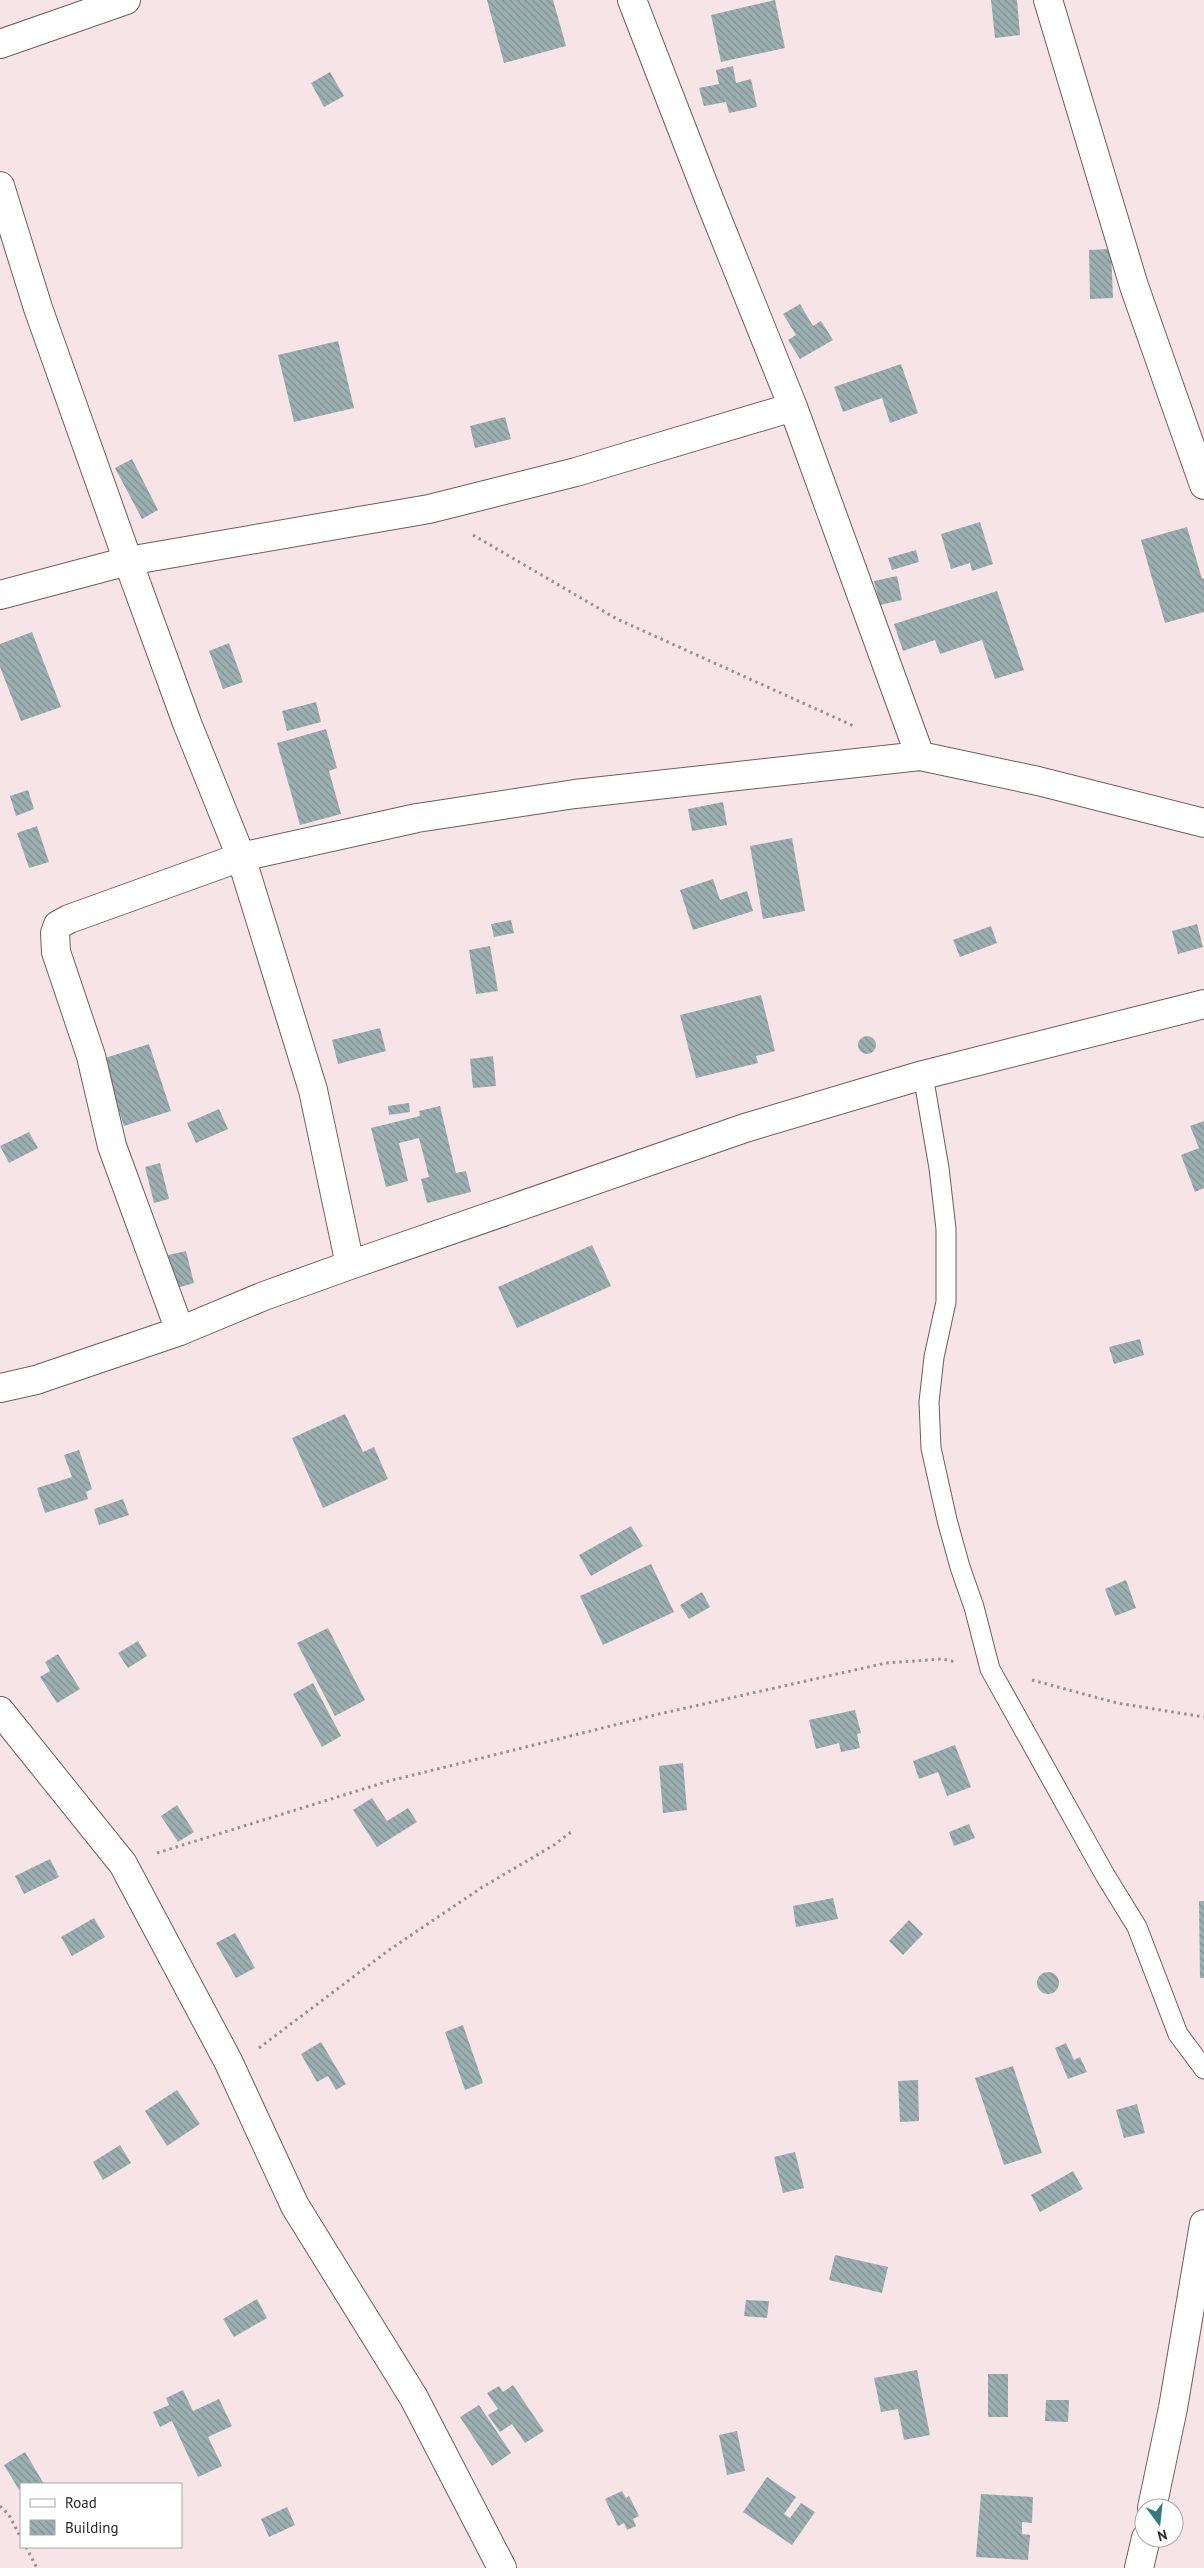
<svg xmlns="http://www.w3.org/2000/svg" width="1204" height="2568" font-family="'PT Sans',sans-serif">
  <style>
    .building { fill: url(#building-back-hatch) }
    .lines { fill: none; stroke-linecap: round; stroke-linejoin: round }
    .service-casing { stroke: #6d5d61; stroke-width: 21 }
    .minor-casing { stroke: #6d5d61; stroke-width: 30 }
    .path { stroke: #9c8e91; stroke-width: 3; stroke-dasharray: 2.5 4; stroke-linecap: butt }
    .service { stroke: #fff; stroke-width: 19 }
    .minor { stroke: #fff; stroke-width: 28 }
  </style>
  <defs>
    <pattern id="building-back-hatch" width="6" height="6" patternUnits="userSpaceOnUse" patternTransform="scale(1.25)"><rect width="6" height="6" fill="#9db0b1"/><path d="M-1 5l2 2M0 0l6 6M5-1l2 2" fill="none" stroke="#808f90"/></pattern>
  </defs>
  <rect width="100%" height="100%" fill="#f7e4e8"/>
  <path class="building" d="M487 0H553L566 46 504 63Z
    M775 0 785 48 721 62 711 15Z
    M991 0H1017L1020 35 995 38Z
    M733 66 736 83 751 79 757 107 729 113 726 102 704 106 699 88 719 84 716 70Z
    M330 72 344 96 324 107 311 83Z
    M1111 249 1113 298 1090 299 1089 250Z
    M800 304 813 326 821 321 833 340 800 359 788 340 796 335 783 314Z
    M338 341 354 408 294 422 278 355Z
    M901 364 918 413 890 423 882 398 843 412 834 387Z
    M505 417 511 439 475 448 470 426Z
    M132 459 158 510 142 519 115 468Z
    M980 522 993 564 972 571 970 563 951 569 941 534Z
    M1187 527 1202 579 1204 578V612L1165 623 1141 540Z
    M916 550 919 562 892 570 888 558Z
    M897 576 902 600 880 605 874 581Z
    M997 591 1024 670 995 679 982 640 940 654 935 640 903 651 894 624Z
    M32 632 61 707 21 721 0 667V644Z
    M229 643 243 682 223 689 209 651Z
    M316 702 321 722 287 731 282 711Z
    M326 729 337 768 329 771 341 814 300 825 277 743Z
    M28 790 34 809 16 816 10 796Z
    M723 802 727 825 692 831 688 809Z
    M37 826 49 862 29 868 17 833Z
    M792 838 805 911 763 919 750 846Z
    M713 879 720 900 747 891 753 911 693 930 680 890Z
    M511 920 514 933 494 937 491 924Z
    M1197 924 1203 947 1178 954 1172 931Z
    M991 926 997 943 960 957 953 940Z
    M490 946 498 991 476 994 469 950Z
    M761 995 775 1051 756 1056 758 1063 696 1078 680 1015Z
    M380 1028 386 1051 338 1064 332 1040Z
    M858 1045a9 9 0 1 1 18 0a9 9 0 1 1-18 0Z
    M149 1044 171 1111 124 1126 102 1059Z
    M493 1056 496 1086 473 1088 470 1059Z
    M409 1103 410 1112 389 1115 388 1106Z
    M440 1106 456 1173 466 1171 471 1192 427 1203 421 1179 429 1177 419 1138 399 1143 408 1181 386 1187 371 1128 420 1116 419 1111Z
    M219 1109 228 1129 196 1143 187 1123Z
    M1204 1121V1188L1195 1192 1181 1155 1199 1148 1190 1126Z
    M29 1132 38 1148 9 1163 0 1146Z
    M160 1163 169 1199 154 1203 145 1167Z
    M592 1245 611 1286 517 1328 498 1287Z
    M186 1251 194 1283 177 1288 168 1255Z
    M1140 1339 1144 1355 1114 1364 1109 1347Z
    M345 1414 363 1452 374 1447 388 1479 323 1508 292 1438Z
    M79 1450 92 1489 86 1492 88 1499 45 1513 37 1488 72 1477 64 1455Z
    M123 1499 129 1515 99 1525 94 1509Z
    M631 1526 643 1546 591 1576 579 1555Z
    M651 1564 674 1612 603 1645 580 1596Z
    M1126 1580 1136 1608 1115 1616 1105 1589Z
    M702 1592 710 1607 689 1619 680 1605Z
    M328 1628 365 1700 335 1716 297 1643Z
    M138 1641 147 1656 128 1668 118 1653Z
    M58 1654 80 1689 57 1703 40 1677 50 1671 45 1662Z
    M313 1683 341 1736 322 1747 293 1694Z
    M855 1710 861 1733 857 1734 860 1748 841 1752 839 1743 816 1749 809 1720Z
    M955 1745 971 1787 947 1796 938 1772 919 1779 913 1761Z
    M683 1763 687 1810 663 1813 659 1766Z
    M372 1798 387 1821 408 1808 417 1822 377 1847 353 1810Z
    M177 1805 194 1832 178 1842 161 1816Z
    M969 1824 975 1838 954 1846 949 1832Z
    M50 1859 59 1877 24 1894 15 1876Z
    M833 1898 838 1919 796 1927 793 1906Z
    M1199 1901H1204V1978H1200Z
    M94 1918 105 1937 72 1956 61 1937Z
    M909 1920 923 1934 903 1955 889 1941Z
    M235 1933 255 1968 236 1978 216 1943Z
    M1037 1983a11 11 0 1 1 22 0a11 11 0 1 1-22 0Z
    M463 2025 483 2083 465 2090 445 2032Z
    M321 2042 346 2084 336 2090 328 2076 317 2082 301 2054Z
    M1066 2043 1074 2060 1080 2057 1087 2072 1068 2079 1055 2048Z
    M1013 2066 1042 2153 1004 2165 975 2078Z
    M918 2080 919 2121 900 2122 898 2081Z
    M177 2090 200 2124 167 2146 145 2111Z
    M1137 2104 1145 2133 1124 2138 1116 2110Z
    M120 2145 131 2163 103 2180 93 2162Z
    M795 2152 804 2188 783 2193 774 2157Z
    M1073 2171 1083 2189 1040 2212 1031 2195Z
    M835 2255 888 2267 882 2293 829 2280Z
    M257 2299 267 2318 234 2337 223 2319Z
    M746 2300 769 2301 767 2318 744 2316Z
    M917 2370 930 2435 904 2440 898 2409 881 2412 874 2378Z
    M988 2374H1008V2417H988Z
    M513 2385 544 2431 525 2443 512 2424 500 2432 488 2415 498 2409 487 2393 499 2386 503 2392Z
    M183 2390 193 2411 219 2399 232 2426 208 2437 222 2466 198 2477 172 2421 160 2427 153 2412 169 2405 166 2398Z
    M1046 2400H1069L1068 2422 1045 2421Z
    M479 2405 511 2453 492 2466 460 2417Z
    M737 2431 745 2471 727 2475 719 2435Z
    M25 2452 44 2484H21V2493L4 2465Z
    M767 2477 796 2497 784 2514 790 2518 801 2503 815 2512 792 2545 743 2512Z
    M622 2491 626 2498 629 2496 639 2516 633 2519 636 2526 627 2530 624 2523 618 2526 605 2499Z
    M981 2494 1033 2497 1032 2523 1022 2522V2534L1030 2535 1028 2560 976 2557Z
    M287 2507 295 2525 269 2537 261 2519Z"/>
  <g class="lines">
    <defs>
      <path id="service" d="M923 1075 939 1168 946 1229V1302L934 1357 929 1402 931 1448 947 1520 960 1567 974 1607 990 1669 1105 1875 1137 1927 1178 2034 1204 2069"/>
      <path id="minor" d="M632 0 710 201 793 407 920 756 1038 781 1204 823
        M1048 0 1134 286 1204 485
        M0 44 126 0
        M0 186 38 308 128 561 187 723 241 857 313 1090 350 1265
        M0 595 128 561 429 509 576 472 793 407
        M180 1331 112 1146 91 1056 56 952 55 933 58 925 69 919 241 857 417 818 575 794 920 756
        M0 1388 36 1380 180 1331 264 1296 350 1265 745 1128 923 1075 1204 1004
        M0 1711 123 1864 228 2061 295 2206 414 2398 502 2568
        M1152 2508 1173 2408 1204 2224
        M1139 2568 1146 2538"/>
    </defs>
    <use href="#service" class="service-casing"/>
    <use href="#minor" class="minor-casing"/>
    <path class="path" d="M473 535 617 619 856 727
      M1032 1680 1117 1703 1204 1717
      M157 1853 389 1781 659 1714 886 1663 942 1659 956 1662
      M259 2048 389 1950 481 1888 554 1845 571 1832
      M0 2506 9 2515 21 2538
      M26 2547 37 2568"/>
    <use href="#service" class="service"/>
    <use href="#minor" class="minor"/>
  </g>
  <rect x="20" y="2483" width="162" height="65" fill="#ffffff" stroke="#aaa7a8"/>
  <rect x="30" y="2499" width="25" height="8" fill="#ffffff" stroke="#aaa7a8"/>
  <text x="65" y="2508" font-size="15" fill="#2b2425">Road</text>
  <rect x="30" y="2520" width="25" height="15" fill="url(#building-back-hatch)" stroke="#aaa7a8"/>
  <text x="65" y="2533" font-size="15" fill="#2b2425">Building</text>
  <g transform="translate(1159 2523) rotate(165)"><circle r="24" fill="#ffffff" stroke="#aaa7a8"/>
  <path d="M0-4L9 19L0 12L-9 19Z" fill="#317a7f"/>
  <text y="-8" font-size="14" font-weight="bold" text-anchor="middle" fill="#2b2425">N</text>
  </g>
</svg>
